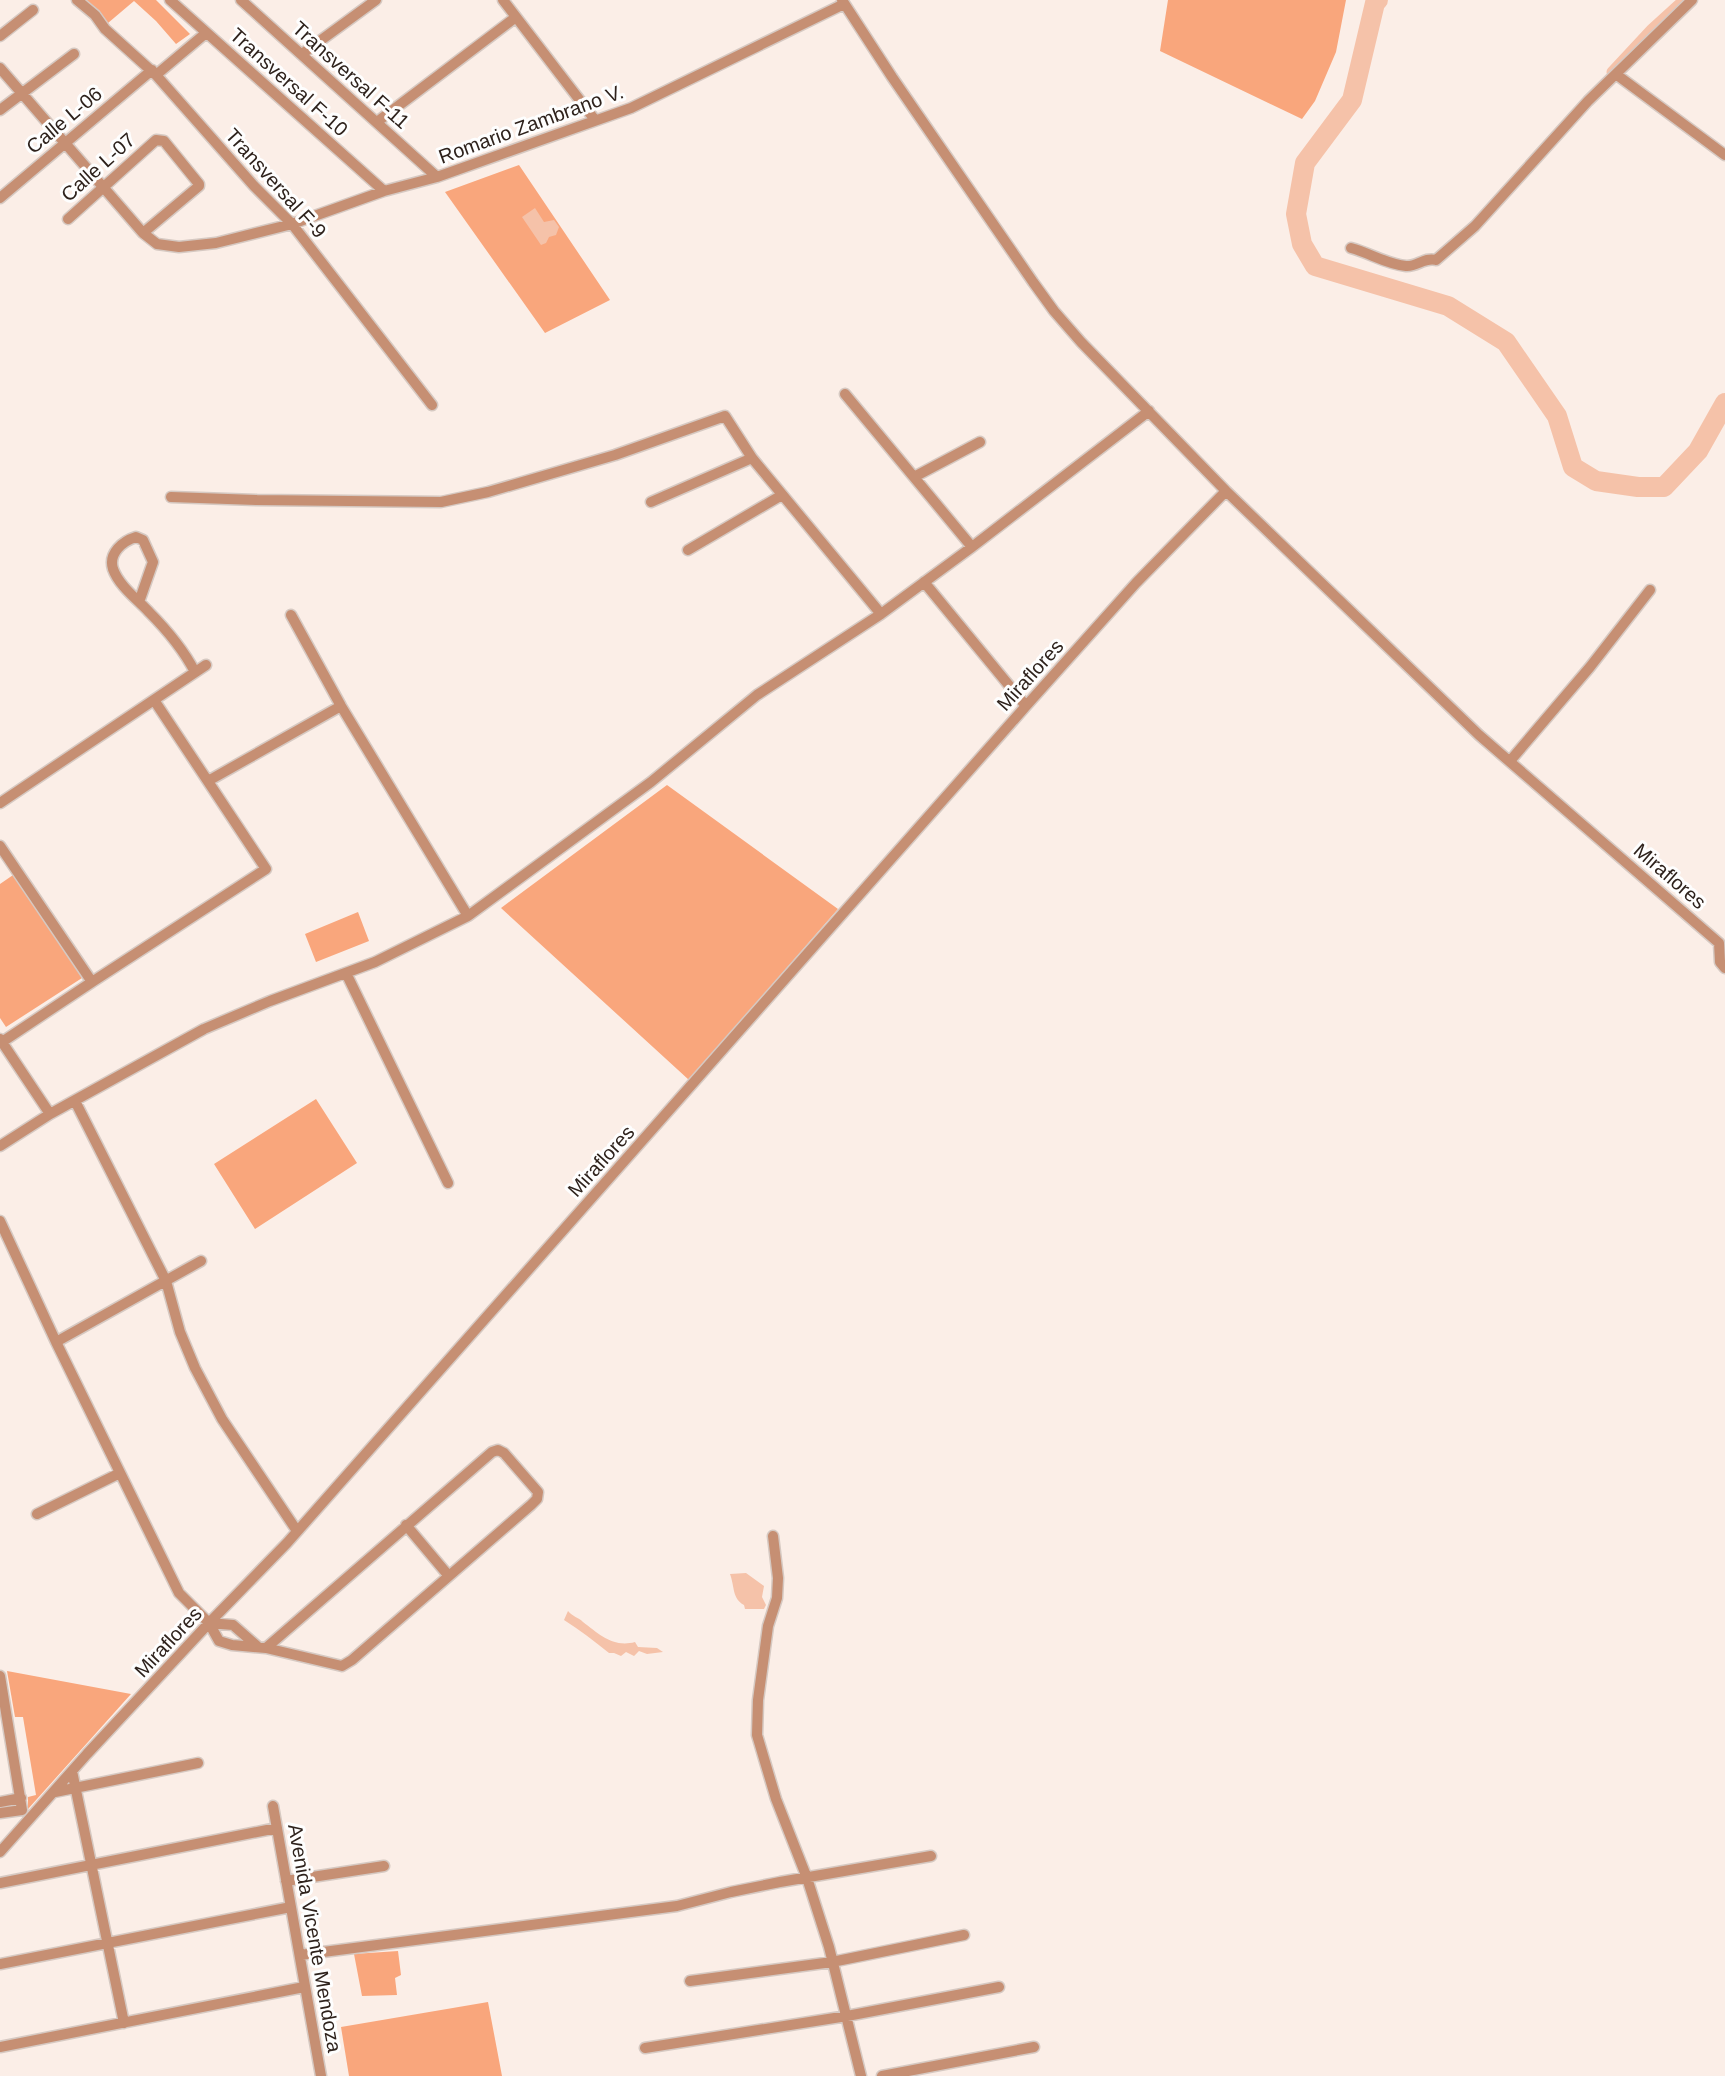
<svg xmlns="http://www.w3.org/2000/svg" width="1725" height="2076" font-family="Arial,sans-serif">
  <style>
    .green { fill: #f9a67c }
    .water { fill: #f5c2a9 }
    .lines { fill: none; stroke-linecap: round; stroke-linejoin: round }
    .canal { stroke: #f5c2a9; stroke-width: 11 }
    .river { stroke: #f5c2a9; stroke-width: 20 }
    .street-casing { stroke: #d6c9c2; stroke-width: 13 }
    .street { stroke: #c68f73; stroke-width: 10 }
    .labels { text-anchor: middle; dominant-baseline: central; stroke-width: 6; stroke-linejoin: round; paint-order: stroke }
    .street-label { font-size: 20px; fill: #2e221c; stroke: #fefefe }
  </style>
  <rect width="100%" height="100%" fill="#fbeee7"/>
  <path class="green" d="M85 0H156L190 34 176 44 156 21 134 1 108 23Z
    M1168 0H1346L1336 52 1315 101 1302 119 1160 51Z
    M519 165 610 300 545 333 445 192Z
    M667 785 838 909 689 1080 501 908Z
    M16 873 82 978 6 1027 0 1018V884Z
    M358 912 369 941 316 962 305 934Z
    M316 1099 357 1163 255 1229 214 1164Z
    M7 1671 131 1694 28 1809V1797L36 1795 23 1717H15Z
    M398 1951 401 1975 395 1978 397 1995 362 1996 354 1954Z
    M488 2002 502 2076H349L341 2027Z"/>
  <path class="water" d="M535 208 544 222 554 220 559 227 556 235 549 237 546 243 541 245 522 217Z
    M746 1573 764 1586 762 1597 766 1605 764 1609H745L744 1605C732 1598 735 1588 730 1574Z
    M568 1611C573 1617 578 1617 583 1622 599 1634 613 1648 635 1642L638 1647 657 1648 663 1652 647 1654 639 1651 634 1656 626 1652 621 1656 614 1653H609C594 1641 580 1630 564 1620Z"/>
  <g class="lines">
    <path class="canal" d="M1612 72 1652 29 1684 0"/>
    <path class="river" d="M1378 0 1375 3 1352 100 1305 163 1296 214 1302 244 1315 266 1448 306 1506 342 1557 416 1573 467 1596 481 1638 487H1664L1698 451 1725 403"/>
    <defs>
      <path id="street" d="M77 0 95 15 105 29 156 75 254 186 292 224 432 405
        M170 0 384 191
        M241 0 437 177
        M503 0 595 120
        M842 0 892 77 1033 282 1054 311 1081 342 1226 491 1479 735 1719 943 1720 962 1725 968
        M0 36 33 10
        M302 54 376 0
        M0 68 143 233 157 244 179 247 216 243 292 224 384 191 437 177 631 108 844 4
        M156 75 206 33
        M1617 75 1725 155
        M0 110 74 54
        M377 122 516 17
        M0 198 152 70
        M68 219 156 140 164 141 199 184V186L143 233
        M1351 248C1370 253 1386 264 1406 266 1417 267 1424 257 1436 260L1475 226 1588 101 1692 0
        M845 394 972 547
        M914 477 980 442
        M171 497 257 500 441 502 488 492 615 455 725 416 752 458 881 614
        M651 502 752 458
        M688 550 782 495
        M924 582 1026 706
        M139 602 153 562 143 540 136 537C123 541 108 553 113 569 119 586 138 600 149 612 167 630 183 649 195 672
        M291 615 341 706 468 916
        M1510 761 1590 667 1650 590
        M208 781 341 706
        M0 803 206 665
        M0 846 92 982 2 1042
        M346 973 448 1183
        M92 982 266 869 154 700
        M0 1039 50 1114
        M75 1101 166 1281 180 1332 195 1368 222 1419 297 1531
        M0 1146 50 1114 204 1029 270 1001 375 962 468 916 651 782 757 695 881 614 972 547 1149 411
        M0 1221 56 1342 179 1593 209 1623 219 1641 232 1645 266 1648 342 1666 352 1660 531 1505 537 1499 538 1492 504 1453 498 1450 492 1452 266 1648
        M56 1342 201 1261
        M37 1514 120 1473
        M406 1525 448 1575
        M773 1536 778 1578 777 1598 768 1626 758 1700 757 1735 776 1799 807 1878 829 1947 861 2076
        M209 1623 233 1625 257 1646
        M0 1676 22 1810 0 1813
        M72 1771 124 2023
        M55 1792 198 1763
        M0 1802 21 1798
        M273 1806 321 2076
        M0 1852 87 1754 209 1623 287 1543 1026 706 1136 583 1226 491
        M286 1881 384 1866
        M0 1883 277 1828
        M300 1955 677 1906 731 1892 780 1882 931 1856
        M0 1964 291 1907
        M690 1981 832 1962 964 1935
        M0 2047 304 1987
        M645 2048 847 2016 999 1987
        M882 2076 1034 2047"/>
    </defs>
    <use href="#street" class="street-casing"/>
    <use href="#street" class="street"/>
  </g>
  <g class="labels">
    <g class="street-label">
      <text transform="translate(351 75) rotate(42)">Transversal F-11</text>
      <text transform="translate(289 82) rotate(42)">Transversal F-10</text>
      <text transform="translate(64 120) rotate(-40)">Calle L-06</text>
      <text transform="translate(531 124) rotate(-20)">Romario Zambrano V.</text>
      <text transform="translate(98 167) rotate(-42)">Calle L-07</text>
      <text transform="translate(276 183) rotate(48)">Transversal F-9</text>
      <text transform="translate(1030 675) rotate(-48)">Miraflores</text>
      <text transform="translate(1670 876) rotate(41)">Miraflores</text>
      <text transform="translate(601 1161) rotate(-48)">Miraflores</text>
      <text transform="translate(168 1642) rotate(-47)">Miraflores</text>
      <text transform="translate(315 1938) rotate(80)">Avenida Vicente Mendoza</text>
    </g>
  </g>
</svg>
